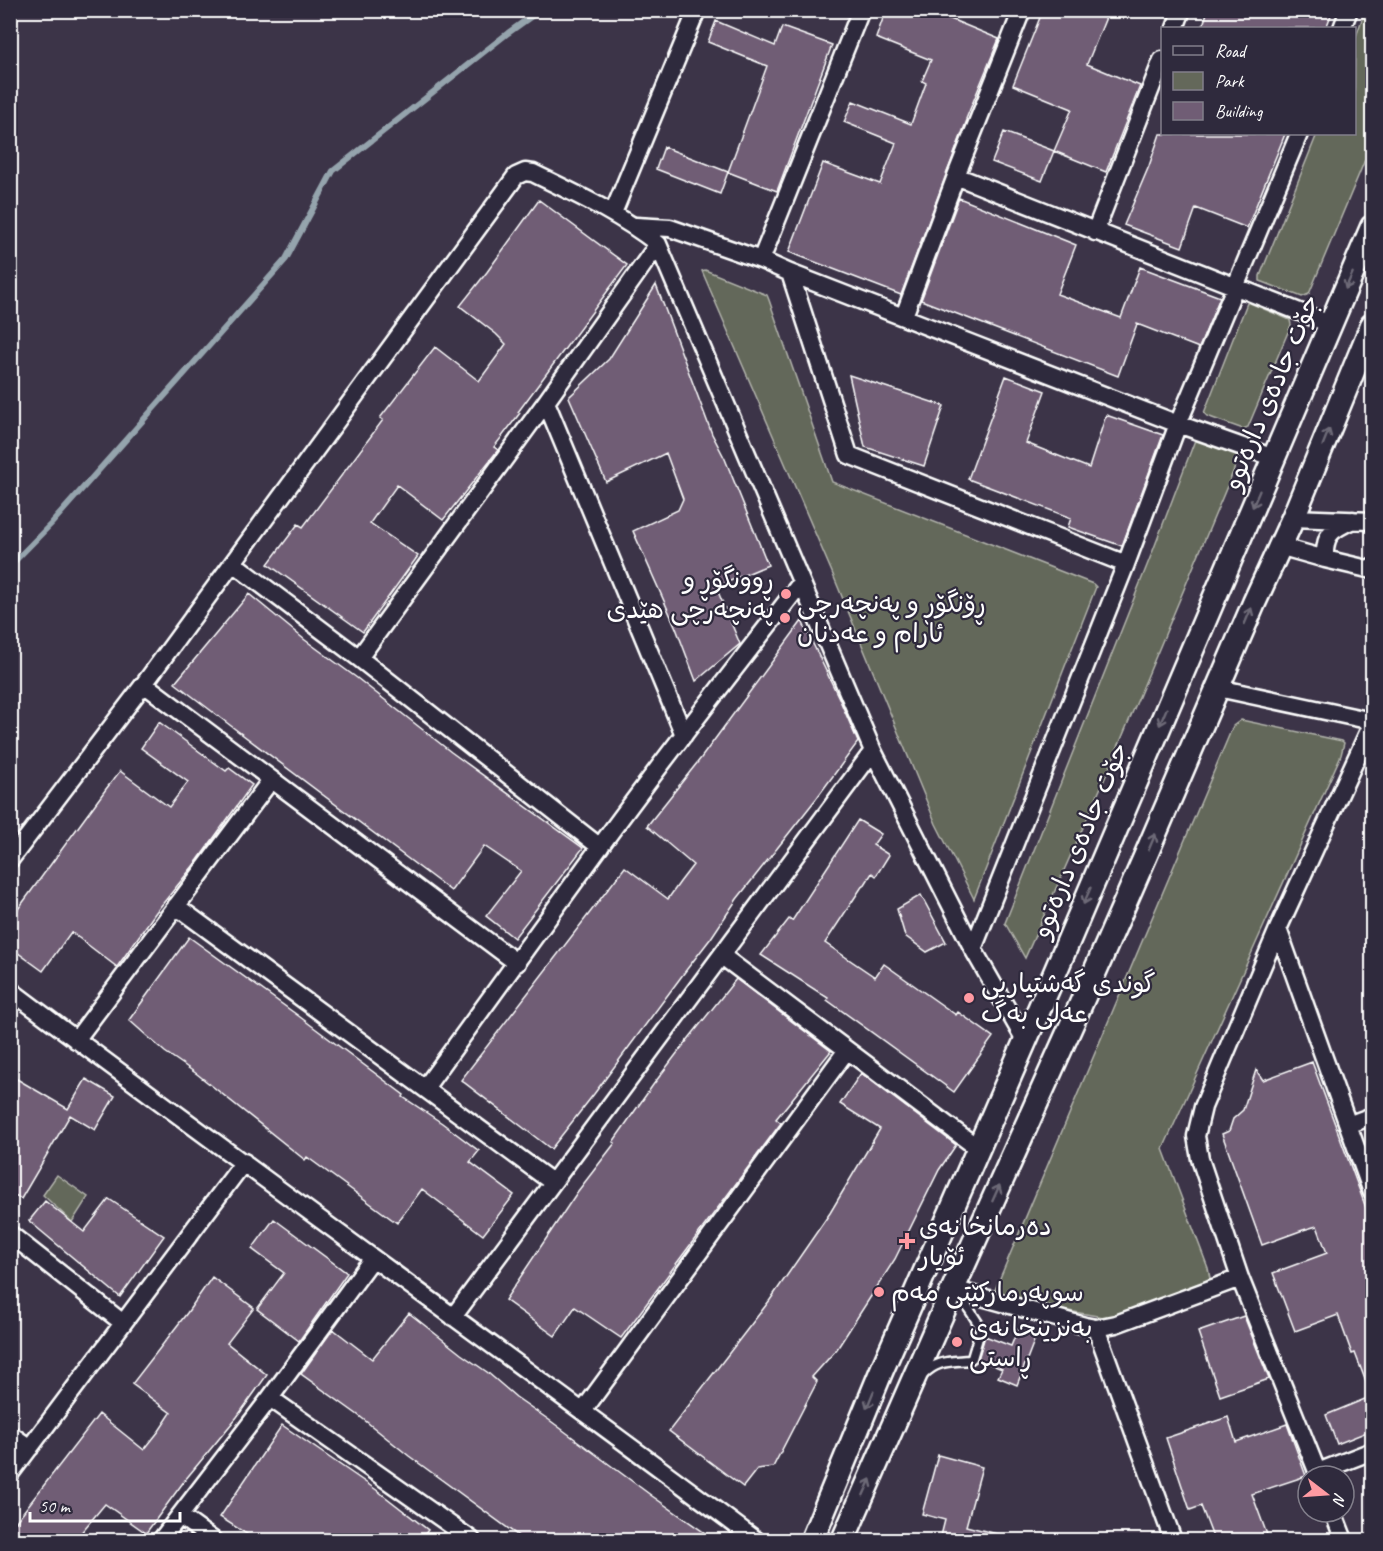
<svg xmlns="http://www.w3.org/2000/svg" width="1383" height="1551" font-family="Caveat,'Playpen Sans Arabic',sans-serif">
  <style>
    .green { fill: #64685a; stroke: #b2b4ac; stroke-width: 1.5 }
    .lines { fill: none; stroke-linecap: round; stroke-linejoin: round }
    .stream { stroke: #95a4ad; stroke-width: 6 }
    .building { fill: #705d75; stroke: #fff; stroke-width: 1.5 }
    .lane-casing { stroke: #fff; stroke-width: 13 }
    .street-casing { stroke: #fff; stroke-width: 21 }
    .secondary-casing { stroke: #fff; stroke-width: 27 }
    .lane { stroke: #2f2a3d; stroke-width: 8 }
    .street { stroke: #2f2a3d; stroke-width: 16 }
    .secondary { stroke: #2f2a3d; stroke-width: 22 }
    .oneway { stroke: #6d6a77 }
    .poi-dot { fill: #ff9aa2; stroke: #2f2a3d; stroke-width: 2 }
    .labels { text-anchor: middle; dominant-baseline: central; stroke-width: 4.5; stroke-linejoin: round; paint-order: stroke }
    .street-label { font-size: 26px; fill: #fff; stroke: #2f2a3d }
    .poi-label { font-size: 26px; fill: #fff; stroke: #2f2a3d; text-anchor: start }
  </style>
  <rect width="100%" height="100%" fill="#3c3448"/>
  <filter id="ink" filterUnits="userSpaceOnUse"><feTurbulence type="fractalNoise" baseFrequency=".0167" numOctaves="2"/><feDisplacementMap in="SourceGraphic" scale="12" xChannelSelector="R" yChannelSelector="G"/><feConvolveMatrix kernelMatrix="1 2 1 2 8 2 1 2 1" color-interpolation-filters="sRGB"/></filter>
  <g filter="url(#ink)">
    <path class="green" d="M1365 11H1372V143L1309 294 1302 297 1263 282 1260 281V276L1317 134H1354L1355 39Z
      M705 270 767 295 769 300 832 482 1093 584 1096 587 974 899 936 824 831 570 702 271Z
      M1247 303H1250L1290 320 1291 325 1248 427 1243 429 1207 416 1204 413Z
      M1198 439 1238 454V460L1105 778 1025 958 1005 923 1154 548 1195 440Z
      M1241 720 1342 741 1344 743 1341 755 1163 1149 1208 1268 1210 1278 1202 1283 1109 1318 1021 1303 992 1297 1233 726Z
      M57 1175 88 1197 72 1222 43 1195Z"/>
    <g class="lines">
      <path class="stream" d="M10 566 51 524 286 259 333 171 508 33 540 10"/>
    </g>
    <path class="building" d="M886 10H951L948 18 999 39 966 119 967 120 901 295 789 252 823 163 880 184 896 143 844 122 853 101 911 124 926 83 922 81 931 60 876 38Z
      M1043 10H1109L1087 64 1140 86 1106 172 1054 151 1072 109 1013 85Z
      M1208 10H1333L1326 28H1202Z
      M716 21 775 46 782 27 832 45 777 191 728 172 767 66 708 42Z
      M1004 132 1054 151 1042 181 992 162Z
      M1160 134H1285L1247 228 1196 208 1182 247 1124 225 1149 166Z
      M664 147 728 172 720 194 656 169Z
      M959 198 1076 245 1057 294 1121 318 1140 267 1220 297 1199 348 1137 324 1118 376 921 300Z
      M539 200 627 265 518 412 520 413 494 447 498 450 443 520 397 485 370 523 418 556 363 632 268 564 298 524 303 527 383 420 380 418 435 347 479 381 506 344 496 334 460 306 487 272Z
      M656 285 712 434 725 459 768 565 716 587 740 644 696 681 676 628 633 531 678 510 683 499 666 453 606 482 569 397 609 359Z
      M849 375 944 406 924 466 865 447Z
      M1006 376 1045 391 1026 443 1089 468 1106 415 1163 435 1122 546 1068 527 1071 518 968 479Z
      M249 594 305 640 357 678 451 752 583 848 514 938 486 916 521 871 484 846 451 891 235 729 175 683Z
      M802 621 839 698 858 742 816 799 737 899 711 938 687 969 594 1094 551 1149 461 1080 625 867 668 899 680 882 693 865 647 826 701 758Z
      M159 722 226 771 229 768 252 785 198 860 156 912 117 967 71 932 43 971 10 947V920L106 789 120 771 169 807 188 782 141 748Z
      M858 820 881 834 873 845 889 855 876 876 872 873 864 886 863 885 825 943 875 977 884 964 956 1015 958 1012 993 1037 954 1092 827 1000 828 998 761 955 789 919 792 921Z
      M921 895 946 942 927 952 905 936 897 909Z
      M189 937 300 1017 404 1095 403 1097 442 1123 479 1151 470 1162 514 1195 483 1235 422 1189 397 1223 307 1157 305 1160 197 1074 165 1052 129 1020Z
      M736 979 831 1051 776 1119 781 1123 621 1338 575 1307 555 1336 505 1300 578 1191 615 1143 613 1142 653 1085 678 1052Z
      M1312 1062 1372 1224V1395H1371L1355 1353 1352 1354 1338 1315 1295 1331 1273 1273 1327 1253 1317 1226 1303 1230 1262 1245 1222 1134 1229 1131 1233 1119 1243 1110 1256 1070 1263 1080Z
      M861 1073 956 1145 939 1170 895 1259 837 1349 812 1377 817 1382 773 1467 757 1469 743 1487 669 1431 770 1300 830 1213 880 1129 840 1104Z
      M10 1075 68 1109 86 1079 115 1096 95 1130 70 1115 21 1199 10 1193Z
      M109 1199 164 1236 120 1297 29 1221 45 1201 84 1232Z
      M274 1219 347 1273 299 1341 257 1309 284 1273 252 1249Z
      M212 1277 254 1308 227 1343 267 1375 237 1417 185 1480 146 1533 105 1504 75 1540H10V1529L99 1414 144 1450 159 1431 171 1413 132 1384 187 1313Z
      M409 1313 461 1354 487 1372 516 1397 552 1422 652 1496 715 1540H524L409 1456 358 1415 301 1374 333 1329 372 1359Z
      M1244 1316 1269 1379 1220 1396 1198 1332Z
      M1018 1329 1036 1336 1017 1385 998 1377 1002 1369 978 1359 985 1336 1011 1346Z
      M1372 1396V1430L1337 1444 1326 1415Z
      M1228 1417 1236 1442 1287 1424 1306 1476 1252 1494 1269 1540H1214L1201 1506 1190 1510 1166 1438Z
      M282 1425 378 1491 428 1530 421 1540H256L220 1517Z
      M938 1455 982 1467 966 1526 1001 1535 1000 1540H940L945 1520 922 1514Z"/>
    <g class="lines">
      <defs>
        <path id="lane" d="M923 1375C937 1360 950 1362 969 1360L972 1358 980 1331V1326L965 1303 964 1292"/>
        <path id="street" d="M1175 28 1182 10
          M1342 28 1349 10
          M956 176 1330 324
          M613 213 697 10
          M636 226 670 228 761 260 790 273 1178 424 1274 458
          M1095 232 1162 60
          M761 260 861 10
          M790 273 849 455 1126 564
          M904 316 956 176 1022 10
          M546 402 684 735
          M1293 518 1372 521
          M1279 546 1325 559 1372 570
          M1325 559C1324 534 1331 530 1353 520
          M233 563 359 658 600 847
          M359 658 546 402 658 244
          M144 684 517 963
          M1218 688 1372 721
          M10 860 144 684 516 176 525 172 533 173C576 194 620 214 658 244L873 751 973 949 1025 1040
          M176 906 552 1182
          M1278 929 1372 1192
          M973 949 1126 564 1178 424 1299 134
          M722 956 979 1149
          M10 990C257 1176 509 1355 756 1540
          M76 1040 271 780
          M425 1088C483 1008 541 928 599 848 664 758 733 671 801 583
          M1348 1125 1372 1116
          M10 1234 123 1323
          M953 1289 1085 1326 1096 1328 1116 1324 1240 1278
          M453 1317 873 751
          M1096 1328 1173 1540
          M270 1398 472 1540
          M583 1411 847 1050
          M10 1434 30 1448
          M1318 1472 1372 1451
          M10 1474 244 1162
          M1319 1476 1240 1278 1200 1159 1196 1136 1203 1107 1278 929 1372 724
          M1333 1512 1344 1540
          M180 1516 213 1540
          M161 1540 270 1398 373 1258"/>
        <path id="secondary" d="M812 1540 881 1372 1054 975 1372 227
          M843 1540 953 1289 1076 1015 1145 857 1254 603 1293 518 1372 325"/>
      </defs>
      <use href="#lane" class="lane-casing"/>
      <use href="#street" class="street-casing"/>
      <use href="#secondary" class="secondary-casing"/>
      <use href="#lane" class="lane"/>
      <use href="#street" class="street"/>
      <use href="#secondary" class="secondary"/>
    </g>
    <defs><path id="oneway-shaft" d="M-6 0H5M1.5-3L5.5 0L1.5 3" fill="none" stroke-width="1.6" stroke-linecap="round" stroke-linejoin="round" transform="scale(1.5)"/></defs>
    <g class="oneway">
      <use href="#oneway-shaft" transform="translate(1349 281) rotate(114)"/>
      <use href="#oneway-shaft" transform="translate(1326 437) rotate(-68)"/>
      <use href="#oneway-shaft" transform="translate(1256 499) rotate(113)"/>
      <use href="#oneway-shaft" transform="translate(1248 616) rotate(-67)"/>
      <use href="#oneway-shaft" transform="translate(1163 717) rotate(113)"/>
      <use href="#oneway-shaft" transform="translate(1152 842) rotate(-67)"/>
      <use href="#oneway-shaft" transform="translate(1087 896) rotate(113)"/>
      <use href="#oneway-shaft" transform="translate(996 1193) rotate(-66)"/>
      <use href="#oneway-shaft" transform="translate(870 1400) rotate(112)"/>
      <use href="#oneway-shaft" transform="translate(867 1487) rotate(-66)"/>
    </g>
  </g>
  <g class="poi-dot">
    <circle cx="786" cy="594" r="6"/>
    <circle cx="785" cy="618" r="6"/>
    <circle cx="969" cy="998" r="6"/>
    <path d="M904 1232h6v6h6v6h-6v6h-6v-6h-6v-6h6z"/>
    <circle cx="879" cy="1292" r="6"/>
    <circle cx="957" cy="1342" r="6"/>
  </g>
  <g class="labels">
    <g class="street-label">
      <text transform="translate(1271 392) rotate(-67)">جۆت جادەی دارەتوو</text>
      <text transform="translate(1080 840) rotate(-67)">جۆت جادەی دارەتوو</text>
    </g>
    <g class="poi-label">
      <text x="774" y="579" text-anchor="end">ڕوونگۆڕ و<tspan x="774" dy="30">پەنچەرچی هێدی</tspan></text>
      <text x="797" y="603">ڕۆنگۆڕ و پەنچەرچی<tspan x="797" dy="30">ئارام و عەدنان</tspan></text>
      <text x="981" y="983">گوندی گەشتیاریی<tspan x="981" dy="30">عەلی بەگ</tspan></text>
      <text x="919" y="1226">دەرمانخانەی<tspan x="919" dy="30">ئۆیار</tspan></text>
      <text x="891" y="1292">سوپەرمارکێتی مەم</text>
      <text x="969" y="1327">بەنزینخانەی<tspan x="969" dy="30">ڕاستی</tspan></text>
    </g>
  </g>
  <rect width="1383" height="1551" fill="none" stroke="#2f2a3d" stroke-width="36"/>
  <rect x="18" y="18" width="1347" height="1515" fill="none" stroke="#fff" stroke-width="2" filter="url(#ink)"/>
  <rect x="1161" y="27" width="195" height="108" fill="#2f2a3d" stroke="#827f8b" stroke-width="1.5"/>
  <rect x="1173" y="46" width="30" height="9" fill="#2f2a3d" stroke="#827f8b" stroke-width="1.5"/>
  <text x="1215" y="57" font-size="18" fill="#ffffff">Road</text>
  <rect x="1173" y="72" width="30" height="18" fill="#64685a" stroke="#827f8b" stroke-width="1.5"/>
  <text x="1215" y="87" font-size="18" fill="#ffffff">Park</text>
  <rect x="1173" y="102" width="30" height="18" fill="#705d75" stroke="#827f8b" stroke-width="1.5"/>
  <text x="1215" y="117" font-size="18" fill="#ffffff">Building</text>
  <g transform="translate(1326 1494) rotate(107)"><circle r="28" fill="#2f2a3d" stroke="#827f8b" stroke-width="1.5"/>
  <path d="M0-4.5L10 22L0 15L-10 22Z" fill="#ff9aa2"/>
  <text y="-9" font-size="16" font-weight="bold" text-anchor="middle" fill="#ffffff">N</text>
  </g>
  <path d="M30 1512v9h150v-9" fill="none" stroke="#ffffff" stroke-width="3"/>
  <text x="39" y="1512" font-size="18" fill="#ffffff" stroke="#2f2a3d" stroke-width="4.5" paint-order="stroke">50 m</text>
</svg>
